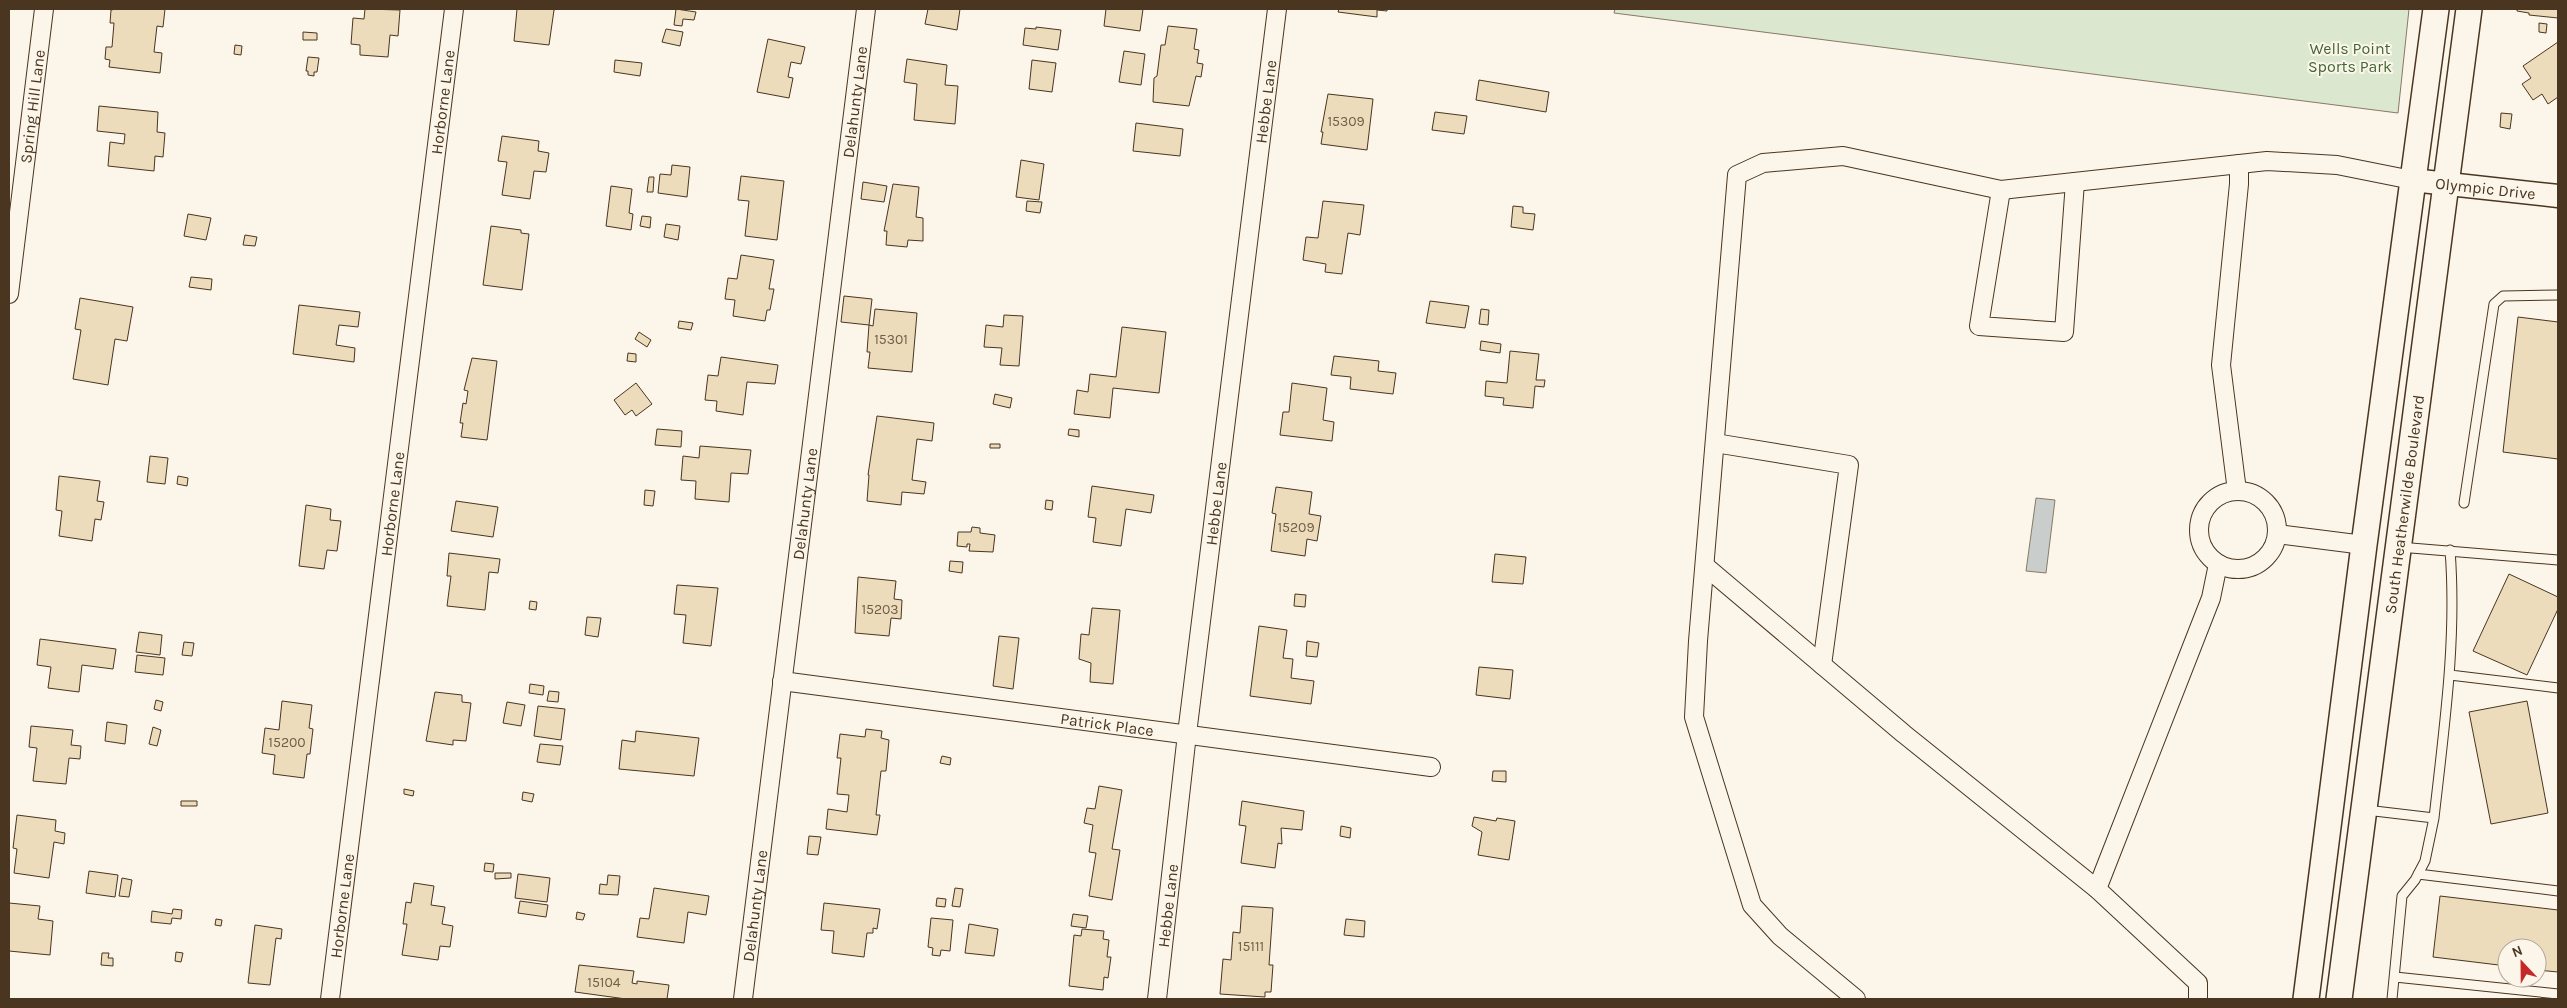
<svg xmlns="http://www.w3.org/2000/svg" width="2567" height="1008" font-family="Karla,sans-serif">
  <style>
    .green { fill: #dce7d0; stroke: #887966 }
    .water { fill: #c9cecd; stroke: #887966 }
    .building { fill: #ecdcbc; stroke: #4a3520 }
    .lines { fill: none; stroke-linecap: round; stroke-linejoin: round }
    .service-casing { stroke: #4a3520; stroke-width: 11 }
    .minor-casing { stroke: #4a3520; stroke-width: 20 }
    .tertiary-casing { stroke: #4a3520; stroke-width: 25 }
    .secondary-casing { stroke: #4a3520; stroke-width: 28 }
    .service { stroke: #fbf6e9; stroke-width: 9 }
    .minor { stroke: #fbf6e9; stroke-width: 18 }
    .tertiary { stroke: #fbf6e9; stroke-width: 22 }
    .secondary { stroke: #fbf6e9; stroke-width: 25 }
    .labels { text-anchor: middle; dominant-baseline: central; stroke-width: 4; stroke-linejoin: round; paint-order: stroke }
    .number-label { font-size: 14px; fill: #725f47 }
    .park-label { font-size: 16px; fill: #436837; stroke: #fbf6e9 }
    .street-label { font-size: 16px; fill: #4a3520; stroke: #fbf6e9 }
  </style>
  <rect width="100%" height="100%" fill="#fbf6e9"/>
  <path class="green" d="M1615 9H2409L2398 113 1614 13Z"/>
  <path class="water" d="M2036 498 2055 500 2046 573 2026 571Z"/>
  <path class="building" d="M116 9H165L163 27 157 26 154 52 162 53 160 73 109 67 110 60 105 59 106 47H112L114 23H110L111 10Z
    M365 9 400 10 398 36 390 35 388 57 360 55V45L351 44 353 18 364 19Z
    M517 9H556L554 10 549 45 514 41Z
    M676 9 696 12 694 20 683 19 682 26 674 25Z
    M928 9H960L957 30 925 24Z
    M1106 9H1143L1140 31 1104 26Z
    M1339 9H1387V11L1377 10V17L1338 12Z
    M2517 9H2558V18L2529 15V13L2517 11Z
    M2539 23 2547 24 2546 33 2539 32Z
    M1168 26 1197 29 1194 49 1199 50 1197 63 1203 64 1201 77 1196 76 1189 106 1153 102 1154 78 1157 76 1161 45H1165Z
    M1036 27 1061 30 1058 50 1023 45 1025 28 1036 29Z
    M666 29 683 32 680 46 662 42Z
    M303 32 317 33V40H303Z
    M768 39 805 47 801 64 791 62 788 77 793 78 789 98 757 92Z
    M2558 42V97L2548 104 2542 94 2533 100 2522 84 2531 78 2523 66Z
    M235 45 242 46 241 55 234 54Z
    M1124 51 1145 54 1141 85 1119 82Z
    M308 57 319 58 317 72H314V76L308 75V71H306Z
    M907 59 947 65 945 85 958 86 955 124 914 120 917 84 904 82Z
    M615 60 642 63 640 76 614 72Z
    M1032 60 1056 63 1052 92 1029 89Z
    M1479 80 1549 92 1546 112 1476 100Z
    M1328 94 1373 99 1367 150 1321 144 1323 132H1321Z
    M99 106 158 112 157 132 165 133 163 157 155 156 154 171 108 166 110 142 124 144 125 134 97 131Z
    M1435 112 1467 116 1464 134 1432 130Z
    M2501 113 2512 114 2510 129 2500 127Z
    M1136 123 1183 129 1180 156 1133 151Z
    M502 136 539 141 538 151 549 153 546 172 534 171 530 199 502 195 507 162 498 161Z
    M1021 160 1044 164 1039 200 1016 197Z
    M672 165 690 167 687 197 658 193 660 174 671 175Z
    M741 176 784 181 777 240 745 236 749 201 738 200Z
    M649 177H654L653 192H647Z
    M863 182 887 186 884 202 861 199Z
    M893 184 919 187 916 217 923 218V241L908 240 907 247 886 245 887 231H884Z
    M611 186 632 189 629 213 633 214 631 230 606 226Z
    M1027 201 1042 202 1040 213 1026 211Z
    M1323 201 1364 205 1360 235 1348 233 1342 274 1325 272 1326 264 1303 260 1306 237 1318 238Z
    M1513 206 1523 207V213L1535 214 1533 230 1511 227Z
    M188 214 211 218 206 240 184 236Z
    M642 216 651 217 650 228 640 226Z
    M666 224 680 226 678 240 664 237Z
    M491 226 521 230V233L529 234 522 290 483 285Z
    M245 235 257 237 255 246 243 245Z
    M741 255 774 260 769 289H774L770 310H767L765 321 733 316 735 300 725 299 728 278 737 279Z
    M191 277 212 279 211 290 189 287Z
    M844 296 872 299 869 325 841 322Z
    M80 298 133 307 127 341 115 339 108 385 73 379 81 330 75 329Z
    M1430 301 1469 306 1465 328 1426 323Z
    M299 305 360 312 358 327 339 325 336 345 355 348 354 362 293 354Z
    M875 309 917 313 912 372 868 368 870 352H867L869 325 873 326Z
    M1481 309 1489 310 1488 325 1479 324Z
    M1004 315 1023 316 1019 366 1000 365 1002 348 984 347 986 325 1003 327Z
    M2518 317 2558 322V459L2503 452Z
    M679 321 693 323 691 330 678 328Z
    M1122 327 1166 332 1159 393 1113 388 1110 418 1074 414 1077 390 1088 392 1090 374 1116 377Z
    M639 332 651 340 647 347 635 339Z
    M1481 341 1501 344 1500 353 1480 350Z
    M1510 351 1539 354 1536 380H1545L1544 387 1535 386 1533 408 1503 405 1504 398 1485 396 1486 381 1507 383Z
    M628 353 636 354V362L627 361Z
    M1334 356 1379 361 1378 371 1396 373 1393 394 1350 389 1351 377 1331 375Z
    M721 357 778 365 775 384 747 382 743 415 716 411 717 401 705 400 708 375 718 376Z
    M472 358 497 361 487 440 461 437 463 423H460L463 403 466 404 468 391 464 390Z
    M636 383 652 404 636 416 632 410 625 415 614 400Z
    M1292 383 1327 388 1323 420 1334 422 1332 441 1280 435 1283 412H1289Z
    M995 394 1012 398 1010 408 993 404Z
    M877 416 934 423 932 441 917 439 912 480 926 482 924 494 902 492 901 505 867 501 869 475H868Z
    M657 429 682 431 681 447 655 445Z
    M1069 429 1079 430V437L1068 435Z
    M990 444H1000V448H990Z
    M700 446 751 450 748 474 731 473 729 502 695 499 696 481 681 480 683 456 699 458Z
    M150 456 168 458 165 484 147 482Z
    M59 476 100 481 97 501 104 502 101 520 95 519 92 541 59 536 62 511 56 510Z
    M178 476 188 478 187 486 177 484Z
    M1092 486 1154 495 1151 513 1126 509 1121 546 1093 542 1096 518 1088 517Z
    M1276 487 1312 492 1309 514 1321 516 1317 541 1307 539 1305 556 1271 551 1276 514 1272 513Z
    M645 490 655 491 653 506 644 505Z
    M1046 500 1053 501 1052 510 1045 509Z
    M456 501 498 507 493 537 451 531Z
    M306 505 331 509 330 520 341 521 337 551 327 550 324 569 299 566Z
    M972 527 980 528V533L995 535 993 552 969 551 970 544H967V547L957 546 958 532H971Z
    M449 553 500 559 498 573 489 572 485 610 447 606 451 576H447Z
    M1495 554 1526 557 1523 584 1492 582Z
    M950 561 963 562 962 573 949 571Z
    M2509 574 2558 597V609L2527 675 2473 651Z
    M858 577 896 581 894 599 902 600 901 619 891 618 889 636 855 633Z
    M677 585 718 588 711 646 683 643 686 615 674 614Z
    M1295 594 1306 595 1305 607 1294 606Z
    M530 601 537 602 536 610 529 609Z
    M1092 608 1120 610 1113 684 1090 682 1091 663 1079 659 1081 634 1089 635Z
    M587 617 601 618 598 637 585 635Z
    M1259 626 1287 630 1283 658 1293 659 1291 678 1314 681 1311 704 1250 696Z
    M139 632 162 635 160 655 136 652Z
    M999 636 1019 638 1013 689 993 686Z
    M40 639 116 649 113 669 82 665 79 692 48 688 51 667 37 665Z
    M1307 641 1319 643 1317 657 1306 656Z
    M184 642 194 643 192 656 182 655Z
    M137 655 165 658 163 675 135 672Z
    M1479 667 1513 670 1510 699 1476 695Z
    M530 684 544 686 543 695 529 693Z
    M549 691 559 692 558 702 547 701Z
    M435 692 462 695V702L471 703 466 741 453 740V745L426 741Z
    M156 700 163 702 161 711 154 709Z
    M282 701 312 705 309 728 313 729 310 754H307L304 778 273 774 275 755 262 753 265 728 279 730Z
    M2527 701 2548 813 2491 824 2469 712Z
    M507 702 525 705 521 726 503 723Z
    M538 706 565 709 561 740 534 736Z
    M107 722 127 725 125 744 105 741Z
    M31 726 73 730 71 745 81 746 80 759 69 758 66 784 33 781 37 748 29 747Z
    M153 727 161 730 157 746 149 744Z
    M866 729 882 731 881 738 889 740 886 771H881L876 815H880L877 835 826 829 828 809 847 812 849 795 837 794 841 758H837L840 734 865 737Z
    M636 731 699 738 694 776 619 769 622 740 635 742Z
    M540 744 563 746 560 765 537 762Z
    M942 756 951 758 950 765 940 763Z
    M1493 771H1506V782L1492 781Z
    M1099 786 1122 790 1112 849 1120 850 1112 900 1089 896 1096 853 1089 852 1093 825 1084 823 1087 808 1095 809Z
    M404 789 414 791 413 796 404 794Z
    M523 792 534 794 532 802 522 800Z
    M181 801H197V806H181Z
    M1242 801 1304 811 1302 830 1281 828 1282 844 1278 843 1275 868 1241 863 1246 826 1239 825Z
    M17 815 56 820 55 831 65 833 64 844 54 842 49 878 14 873 17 849 13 848Z
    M1474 817 1496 821 1497 818 1515 821 1509 860 1478 855 1482 832 1472 826Z
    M1341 826 1351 828 1350 838 1340 836Z
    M809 836 821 837 818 855 807 854Z
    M485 863 494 864 493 872 484 871Z
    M89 871 118 875 115 897 86 893Z
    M495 873H511V878L495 879Z
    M518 874 550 878 547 902 515 898Z
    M608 875 620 876 618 895 599 894 600 884 607 885Z
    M122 878 132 880 129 897 119 896Z
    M414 883 434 886 431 905 445 907 442 924 453 926 450 947 440 946 438 960 402 955 407 924H403L406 902 411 903Z
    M654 888 709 896 706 915 688 912 684 943 637 937 640 918 649 919Z
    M955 888 963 889 960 907 952 906Z
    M2440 896 2558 910V972L2537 970V948H2507V966L2433 957Z
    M937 898 946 899 945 907 936 906Z
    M520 901 548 905 546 917 518 913Z
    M9 903 40 906 38 919 53 921 50 955 9 951Z
    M824 903 880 909 877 929 873 928V933H867L864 957 832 953 834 931 821 930Z
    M1242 906 1273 908 1269 965H1273L1271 992H1265V997L1220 994 1223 959 1231 960 1233 932 1240 933Z
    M173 909 182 910 181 919 172 918 171 924 151 922 152 911 172 914Z
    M577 912 585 914 583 920 576 919Z
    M1073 914 1088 916 1086 928 1071 926Z
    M931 918 953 920 950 951 941 950 940 956 932 955 933 948 928 947Z
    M216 919 222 920 221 926 215 925Z
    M1346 919 1365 921 1364 937 1344 935Z
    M969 924 998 929 994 956 965 953Z
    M255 925 282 929 281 939 276 938 270 985 248 983Z
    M1082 929 1104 931 1103 939 1109 940 1107 957H1111L1108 978 1104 977 1103 990 1069 986 1074 935 1081 936Z
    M176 952 183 953 181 962 175 961Z
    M102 953H109L108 958H113V966L101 965Z
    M579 965 634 971 632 983 637 984V981L669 985 667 999H626L575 992Z"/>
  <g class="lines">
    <defs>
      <path id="service" d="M2464 503 2494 304 2503 296 2558 295
        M2399 547 2558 560
        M2450 675 2558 688
        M2366 810 2434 818C2444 728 2457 640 2450 550
        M2418 874 2558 891
        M2395 977 2558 994
        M2392 999 2402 896 2415 880 2425 861 2434 818"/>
      <g id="minor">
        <path d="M2001 190 1979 326 2064 332 2075 182"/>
        <path id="s1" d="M9 294 44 9"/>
        <path d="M1715 443 1849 465 1822 665"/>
        <path d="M2237 491 2221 365 2239 184V164"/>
        <circle cx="2238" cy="530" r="39"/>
        <path d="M2277 534 2364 545"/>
        <path d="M1705 566 1904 734 2097 889 2198 983V999"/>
        <path id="s2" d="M782 681 1431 767"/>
        <path d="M2097 889 2211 598 2218 564"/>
        <path id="s3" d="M330 999 454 9"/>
        <path id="s4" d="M743 999 866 9"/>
        <path id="s5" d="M1157 999 1187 734 1277 9"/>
        <path d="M1856 999 1780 936 1752 905 1694 717 1698 641 1737 175 1763 163 1843 156 2001 190 2267 161 2337 165 2412 180"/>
      </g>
      <g id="tertiary">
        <path id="s6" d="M2412 180 2558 196"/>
      </g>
      <g id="secondary">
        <path d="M2306 999 2364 545 2436 9"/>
        <path id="s7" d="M2339 999 2469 9"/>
      </g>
    </defs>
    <use href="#service" class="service-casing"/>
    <use href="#minor" class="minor-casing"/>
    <use href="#tertiary" class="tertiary-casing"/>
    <use href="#secondary" class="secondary-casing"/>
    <use href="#service" class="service"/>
    <use href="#minor" class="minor"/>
    <use href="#tertiary" class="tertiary"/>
    <use href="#secondary" class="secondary"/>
  </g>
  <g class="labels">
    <g class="number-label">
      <text x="1346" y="121">15309</text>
      <text x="891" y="339">15301</text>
      <text x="1296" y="527">15209</text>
      <text x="880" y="609">15203</text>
      <text x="287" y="742">15200</text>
      <text x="1251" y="946">15111</text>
      <text x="604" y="982">15104</text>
    </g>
    <g class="park-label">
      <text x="2350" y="48">Wells Point<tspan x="2350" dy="18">Sports Park</tspan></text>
    </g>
    <g class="street-label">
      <text stroke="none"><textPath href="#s3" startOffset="904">Horborne Lane</textPath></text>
      <text stroke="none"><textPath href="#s4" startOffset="904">Delahunty Lane</textPath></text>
      <text stroke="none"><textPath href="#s5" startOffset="904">Hebbe Lane</textPath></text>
      <text stroke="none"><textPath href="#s1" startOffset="189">Spring Hill Lane</textPath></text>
      <text stroke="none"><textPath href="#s6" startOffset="74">Olympic Drive</textPath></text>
      <text stroke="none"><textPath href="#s3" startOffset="499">Horborne Lane</textPath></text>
      <text stroke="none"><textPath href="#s4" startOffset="499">Delahunty Lane</textPath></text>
      <text stroke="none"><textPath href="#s5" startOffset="499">Hebbe Lane</textPath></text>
      <text stroke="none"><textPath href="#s7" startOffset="499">South Heatherwilde Boulevard</textPath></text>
      <text stroke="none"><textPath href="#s2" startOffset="328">Patrick Place</textPath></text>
      <text stroke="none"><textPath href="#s3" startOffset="94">Horborne Lane</textPath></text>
      <text stroke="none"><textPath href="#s4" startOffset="94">Delahunty Lane</textPath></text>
      <text stroke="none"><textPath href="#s5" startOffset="94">Hebbe Lane</textPath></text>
    </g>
  </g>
  <rect width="2567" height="1008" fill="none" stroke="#4a3520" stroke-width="20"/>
  <g transform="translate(2522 963) rotate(338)"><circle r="24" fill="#fbf6e9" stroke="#b4a999"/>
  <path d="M0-4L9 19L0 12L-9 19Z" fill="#c62828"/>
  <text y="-8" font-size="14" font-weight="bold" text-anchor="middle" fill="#4a3520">N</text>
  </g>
</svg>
